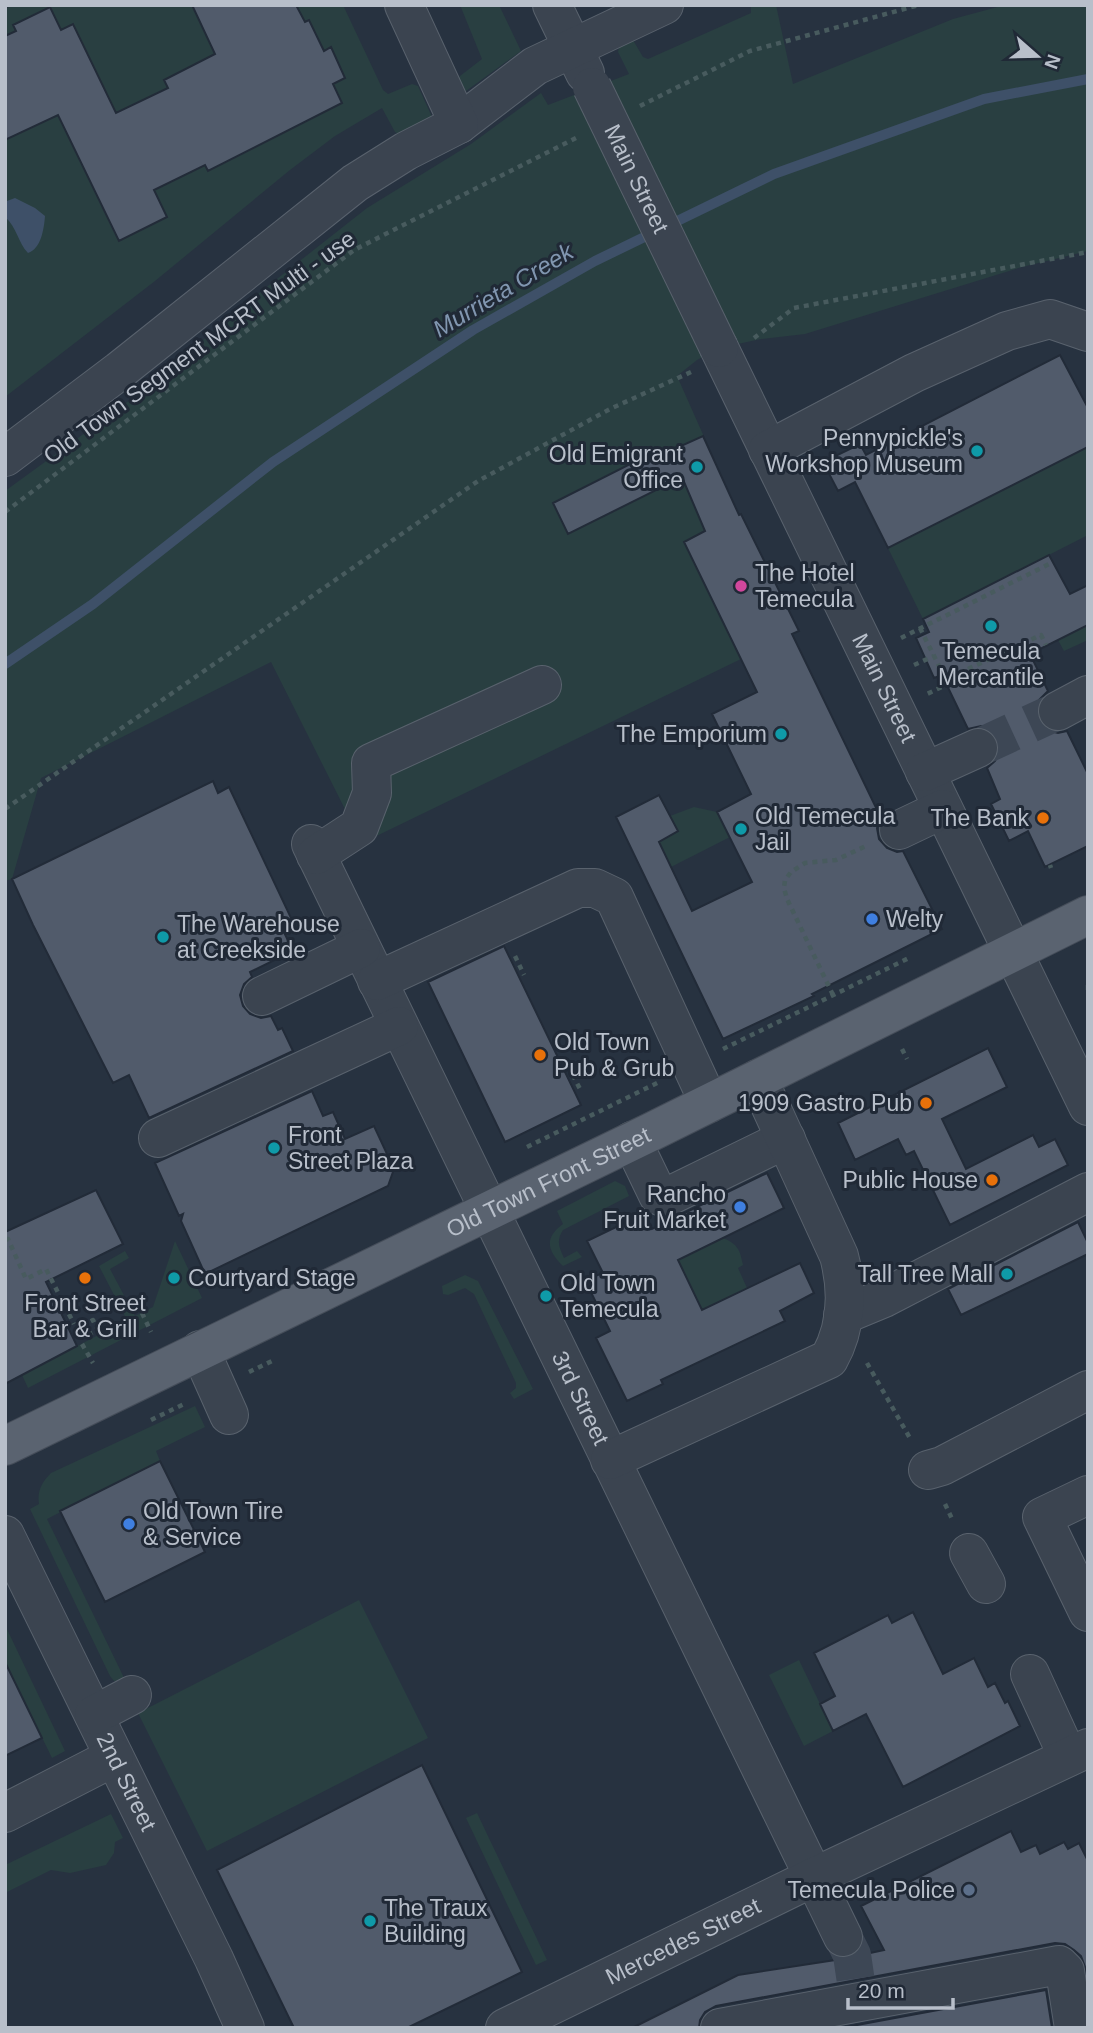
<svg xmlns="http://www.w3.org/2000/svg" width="1093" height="2033" font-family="Arial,sans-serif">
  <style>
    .green { fill: #293f41 }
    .water { fill: #3e5068 }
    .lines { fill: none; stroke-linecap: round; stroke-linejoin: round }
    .stream { stroke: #3e5068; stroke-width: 10 }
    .building { fill: #515b6b; stroke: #222b38; stroke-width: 2 }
    .minor-tunnel { stroke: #3d4755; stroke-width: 38; stroke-dasharray: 38 19; stroke-linecap: butt }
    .minor-casing { stroke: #59626d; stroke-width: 40 }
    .major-casing { stroke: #454d59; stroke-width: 40 }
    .path { stroke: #485b5e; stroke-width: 4.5; stroke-dasharray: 5 5; stroke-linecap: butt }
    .minor { stroke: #3b4450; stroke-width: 38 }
    .major { stroke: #5a6370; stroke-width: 38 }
    .minor-bridge-casing { stroke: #59626d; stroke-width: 40; stroke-linecap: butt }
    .minor-bridge { stroke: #3b4450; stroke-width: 38 }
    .culture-dot { fill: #0f9aa8; stroke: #202936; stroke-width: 2.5 }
    .hotel-dot { fill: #d1479c; stroke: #202936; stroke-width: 2.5 }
    .food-dot { fill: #e8710a; stroke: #202936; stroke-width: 2.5 }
    .shop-dot { fill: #3f7fe0; stroke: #202936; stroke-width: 2.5 }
    .service-dot { fill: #5c6f8a; stroke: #202936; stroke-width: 2.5 }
    .labels { text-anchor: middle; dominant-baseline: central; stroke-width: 6; stroke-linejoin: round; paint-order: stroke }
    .street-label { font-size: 23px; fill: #b8bfca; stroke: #202936 }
    .poi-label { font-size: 23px; fill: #b8bfca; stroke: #202936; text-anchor: start }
    .water-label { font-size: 24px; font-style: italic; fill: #8196b0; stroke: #202936 }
  </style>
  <rect width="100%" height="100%" fill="#273240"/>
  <path class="green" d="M13 5H343L383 90 388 94 412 84 418 86 432 117 399 134 395 132 382 108 335 136 290 170 155 281 5 397V9Z
    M460 5H499L521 51 466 91 455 83 460 76 482 59Z
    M751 5H776L793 84 953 19 1005 5H1088V251L1022 267 805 334 761 339 719 348 697 360 677 376 721 475 734 517 684 542 741 659 362 843 271 662 41 778 12 879 5 881V491L144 390 254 297 367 208 471 144 541 93 548 105 629 74 618 52 619 47 633 40 643 57 648 59 751 13Z
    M1088 447V535L923 619 888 548Z
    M1088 625V640L1064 651 1058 640Z
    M694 807 717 812 730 837 671 867 658 842 678 832 670 816Z
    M615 1181 625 1186 629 1196 563 1230C556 1241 559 1247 564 1258L577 1251 582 1257 563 1266C546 1250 545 1237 563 1224L557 1211Z
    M723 1238C738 1244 740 1250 743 1265L738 1268 747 1288 729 1297 733 1304 700 1320 672 1248 714 1243Z
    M175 1241 202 1298 28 1388 22 1375 127 1320 99 1266 125 1251 129 1258 110 1269 135 1316 153 1307Z
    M465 1275 478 1281 533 1389 514 1399 510 1393 516 1388V1383L474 1294 465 1288 448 1295 443 1294 442 1286Z
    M195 1406 205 1427 156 1451 160 1461 47 1519 127 1684C118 1684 115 1683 110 1676L30 1509 39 1504C37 1491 42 1482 51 1473Z
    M359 1600 428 1738 207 1851 138 1713Z
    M5 1625 65 1751 52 1758 5 1662Z
    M799 1660 833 1731 804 1746 769 1675Z
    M477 1813 547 1960 536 1965 466 1818Z
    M111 1814 123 1838 115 1842 114 1853 106 1865 70 1873 51 1870 5 1893V1865Z"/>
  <path class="water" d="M15 198 35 208 45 216C44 229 41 249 28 253 18 243 17 227 5 217L7 201Z"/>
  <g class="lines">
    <path class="stream" d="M5 664 93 604 273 462 473 330 595 261 774 174 984 99 1088 79"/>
  </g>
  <path class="building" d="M192 5H296L305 22 309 20 324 51 331 47 345 78 333 84 342 103 208 171 205 165 154 190 167 217 119 241 58 115 5 140V36L16 31 13 25 50 7 61 30 73 24 116 113 168 88 164 80 215 54Z
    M1060 355 1088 408V447L888 548 855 482 838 491 823 462 860 444 866 455Z
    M703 436 739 515 741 514 799 631 792 634 881 818 877 828 879 839 887 848 897 852 903 851 942 929 812 994 814 996 723 1039 616 817 659 795 678 831 659 842 692 911 752 882 717 812 751 794 712 714 757 692 684 542 705 531 682 477 568 534 553 503 638 460 641 464Z
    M1049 555 1070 594 1088 585V625L1030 654 1048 691 1039 700 1036 710 1038 721 1047 730 1058 733 1067 731 1088 774V846L1045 867 1028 831 1009 841 991 804 1000 799 987 768 995 761 1000 751 998 738 990 730 981 726 968 729 942 675 934 678 916 638 929 632 923 619Z
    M213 781 218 793 229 787 292 920 281 926 293 951 250 972 252 977 244 984 240 995 243 1006 250 1014 261 1018 271 1016 278 1030 282 1028 293 1051 149 1118 129 1075 113 1083 33 925 12 879Z
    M504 946 581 1105 505 1142 428 982Z
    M988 1048 1007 1087 942 1119 966 1169 1033 1135 1039 1147 1055 1139 1068 1165 950 1225 914 1151 906 1155 898 1139 855 1160 838 1123Z
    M312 1091 323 1116 333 1112 345 1139 374 1126 394 1169 388 1186 205 1274 181 1221 183 1214 179 1216 155 1163Z
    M767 1173 784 1208 678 1260 702 1310 800 1263 814 1293 780 1311 785 1321 661 1380 663 1384 627 1401 596 1338 610 1331 585 1280 603 1273 587 1241 645 1213 652 1229Z
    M96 1190 123 1244 46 1282 77 1346 5 1384V1232Z
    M1078 1222 1088 1243V1254L961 1315 948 1289Z
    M160 1461 205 1552 105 1602 60 1511Z
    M913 1612 943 1674 974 1658 988 1687 995 1683 1005 1703 1008 1701 1020 1726 903 1787 866 1714 833 1731 820 1704 835 1696 814 1653 888 1615 892 1623Z
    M5 1662 42 1738 5 1756Z
    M422 1765 522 1972 407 2028H294L217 1870Z
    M1011 1831 1021 1852 1036 1845 1040 1854 1064 1842 1068 1849 1079 1843 1088 1861V1975L1081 1956 1074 1950 1065 1944 1055 1943 716 2006 705 2012 700 2020 699 2028H632L738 1975 842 1959 884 1950 861 1906Z
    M1046 1990 1052 2028H841Z"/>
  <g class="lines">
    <path class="minor-tunnel" d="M978 748 1058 711
      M827 2009 859 2003 852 1955 843 1937"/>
    <defs>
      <g id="minor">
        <path d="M552 5 585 73"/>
        <path d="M459 124 535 66 664 5"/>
        <path id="s1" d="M719 348 1088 1106"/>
        <path d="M768 450 914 373 1007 331 1050 319 1088 332"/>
        <path d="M5 457 119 371 355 183 406 151 459 124 404 5"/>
        <path d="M1058 711 1088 695"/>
        <path d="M925 772 978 748"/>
        <path d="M899 830 943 809"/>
        <path id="s2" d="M311 844 843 1937"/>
        <path d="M316 855 359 827 372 793 371 763 542 685"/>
        <path d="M377 981 578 888H595L614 897 709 1103"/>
        <path d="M262 996 361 948"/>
        <path d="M158 1138 399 1026"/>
        <path d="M632 1141 658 1195 665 1198 786 1139"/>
        <path d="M843 1315 884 1298 1088 1192"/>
        <path d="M200 1350 229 1415"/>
        <path d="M610 1460 829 1359C847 1327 848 1290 839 1256L758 1079"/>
        <path d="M928 1470 942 1466 1088 1390"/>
        <path d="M1088 1495 1042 1517 1088 1612"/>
        <path id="s3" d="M5 1535 214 1959 245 2028"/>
        <path d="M969 1553 986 1584"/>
        <path d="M1030 1674 1068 1757"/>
        <path d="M94 1715 132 1695"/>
        <path d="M5 1813 114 1757"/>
        <path id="s4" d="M505 2028 814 1877 1088 1748"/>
        <path d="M720 2028 1059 1965 1065 1971 1074 2028"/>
      </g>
      <g id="major">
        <path id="s5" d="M5 1446 651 1132 1088 915"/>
      </g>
    </defs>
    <use href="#minor" class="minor-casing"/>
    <use href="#major" class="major-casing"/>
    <path class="path" d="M640 106 750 51 919 5
      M754 338 794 308 1088 252
      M5 512 354 250 576 138
      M920 628 948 684 927 694
      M901 638 1053 562
      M914 665 934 656
      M968 669 1041 635 1046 645
      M5 809 478 481 610 409 691 372
      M1050 865 1051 868
      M515 956 524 975
      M1088 985V993
      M833 995 787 899 784 888 785 880 791 872 805 863 836 860 868 845
      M723 1049 911 957
      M902 1049 907 1059
      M568 1066 580 1089
      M527 1147 659 1082
      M5 1240 8 1239 26 1279 46 1269 74 1324
      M142 1313 151 1332
      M82 1326 93 1320 98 1330 86 1336
      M82 1344 93 1363
      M867 1363 911 1440
      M249 1372 272 1361
      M151 1420 184 1404
      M945 1504 953 1521"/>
    <use href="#minor" class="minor"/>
    <use href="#major" class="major"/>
    <defs>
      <g id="minor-bridge">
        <path id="s6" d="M592 87 719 348"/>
      </g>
    </defs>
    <use href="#minor-bridge" class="minor-bridge-casing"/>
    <use href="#minor-bridge" class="minor-bridge"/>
  </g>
  <g class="culture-dot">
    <circle cx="977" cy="451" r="7"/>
    <circle cx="697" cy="467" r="7"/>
    <circle cx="991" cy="626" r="7"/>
    <circle cx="781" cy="734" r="7"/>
    <circle cx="741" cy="829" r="7"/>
    <circle cx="163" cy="937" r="7"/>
    <circle cx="274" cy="1148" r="7"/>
    <circle cx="1007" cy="1274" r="7"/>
    <circle cx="174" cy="1278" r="7"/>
    <circle cx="546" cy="1296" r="7"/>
    <circle cx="370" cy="1921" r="7"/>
  </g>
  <circle class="hotel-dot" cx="741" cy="586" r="7"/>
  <g class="food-dot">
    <circle cx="1043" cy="818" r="7"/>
    <circle cx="540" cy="1055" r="7"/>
    <circle cx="926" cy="1103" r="7"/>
    <circle cx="992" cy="1180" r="7"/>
    <circle cx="85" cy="1278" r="7"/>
  </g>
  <g class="shop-dot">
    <circle cx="872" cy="919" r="7"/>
    <circle cx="740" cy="1207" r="7"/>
    <circle cx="129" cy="1524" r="7"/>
  </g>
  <circle class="service-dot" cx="969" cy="1890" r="7"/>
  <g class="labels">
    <g class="street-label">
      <text stroke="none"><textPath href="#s6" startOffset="102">Main Street</textPath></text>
      <text transform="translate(199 347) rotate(-36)">Old Town Segment MCRT Multi - use</text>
      <text stroke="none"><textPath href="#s1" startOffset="378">Main Street</textPath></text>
      <text stroke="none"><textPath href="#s5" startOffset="604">Old Town Front Street</textPath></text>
      <text stroke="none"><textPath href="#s2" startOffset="616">3rd Street</textPath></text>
      <text stroke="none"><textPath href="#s3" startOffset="275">2nd Street</textPath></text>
      <text stroke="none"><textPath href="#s4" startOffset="198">Mercedes Street</textPath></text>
    </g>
    <g class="poi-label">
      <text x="963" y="438" text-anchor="end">Pennypickle's<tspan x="963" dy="26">Workshop Museum</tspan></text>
      <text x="683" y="454" text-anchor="end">Old Emigrant<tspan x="683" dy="26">Office</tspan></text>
      <text x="755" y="573">The Hotel<tspan x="755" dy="26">Temecula</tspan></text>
      <text x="991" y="651" text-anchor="middle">Temecula<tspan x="991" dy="26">Mercantile</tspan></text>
      <text x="767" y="734" text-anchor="end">The Emporium</text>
      <text x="755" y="816">Old Temecula<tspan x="755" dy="26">Jail</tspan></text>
      <text x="1029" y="818" text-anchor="end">The Bank</text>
      <text x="886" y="919">Welty</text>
      <text x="177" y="924">The Warehouse<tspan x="177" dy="26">at Creekside</tspan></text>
      <text x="554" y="1042">Old Town<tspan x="554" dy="26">Pub &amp; Grub</tspan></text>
      <text x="912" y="1103" text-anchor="end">1909 Gastro Pub</text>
      <text x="288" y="1135">Front<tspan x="288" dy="26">Street Plaza</tspan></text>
      <text x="978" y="1180" text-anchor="end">Public House</text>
      <text x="726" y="1194" text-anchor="end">Rancho<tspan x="726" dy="26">Fruit Market</tspan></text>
      <text x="993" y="1274" text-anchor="end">Tall Tree Mall</text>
      <text x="188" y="1278">Courtyard Stage</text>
      <text x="560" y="1283">Old Town<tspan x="560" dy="26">Temecula</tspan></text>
      <text x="85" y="1303" text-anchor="middle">Front Street<tspan x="85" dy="26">Bar &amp; Grill</tspan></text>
      <text x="143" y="1511">Old Town Tire<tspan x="143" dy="26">&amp; Service</tspan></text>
      <text x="955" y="1890" text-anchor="end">Temecula Police</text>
      <text x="384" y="1908">The Traux<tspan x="384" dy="26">Building</tspan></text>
    </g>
    <g class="water-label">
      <text transform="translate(503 290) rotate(-31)">Murrieta Creek</text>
    </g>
  </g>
  <rect width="1093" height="2033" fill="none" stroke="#b8bfca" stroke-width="14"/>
  <g transform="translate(1037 56) rotate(110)" stroke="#202936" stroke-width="5" paint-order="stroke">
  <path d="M0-5L12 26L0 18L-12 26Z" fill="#b8bfca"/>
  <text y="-10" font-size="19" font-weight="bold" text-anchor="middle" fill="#b8bfca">N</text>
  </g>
  <path d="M848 1998v10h105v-10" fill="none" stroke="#b8bfca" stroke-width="3.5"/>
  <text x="858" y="1998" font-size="21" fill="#b8bfca" stroke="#202936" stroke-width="5" paint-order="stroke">20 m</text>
</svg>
